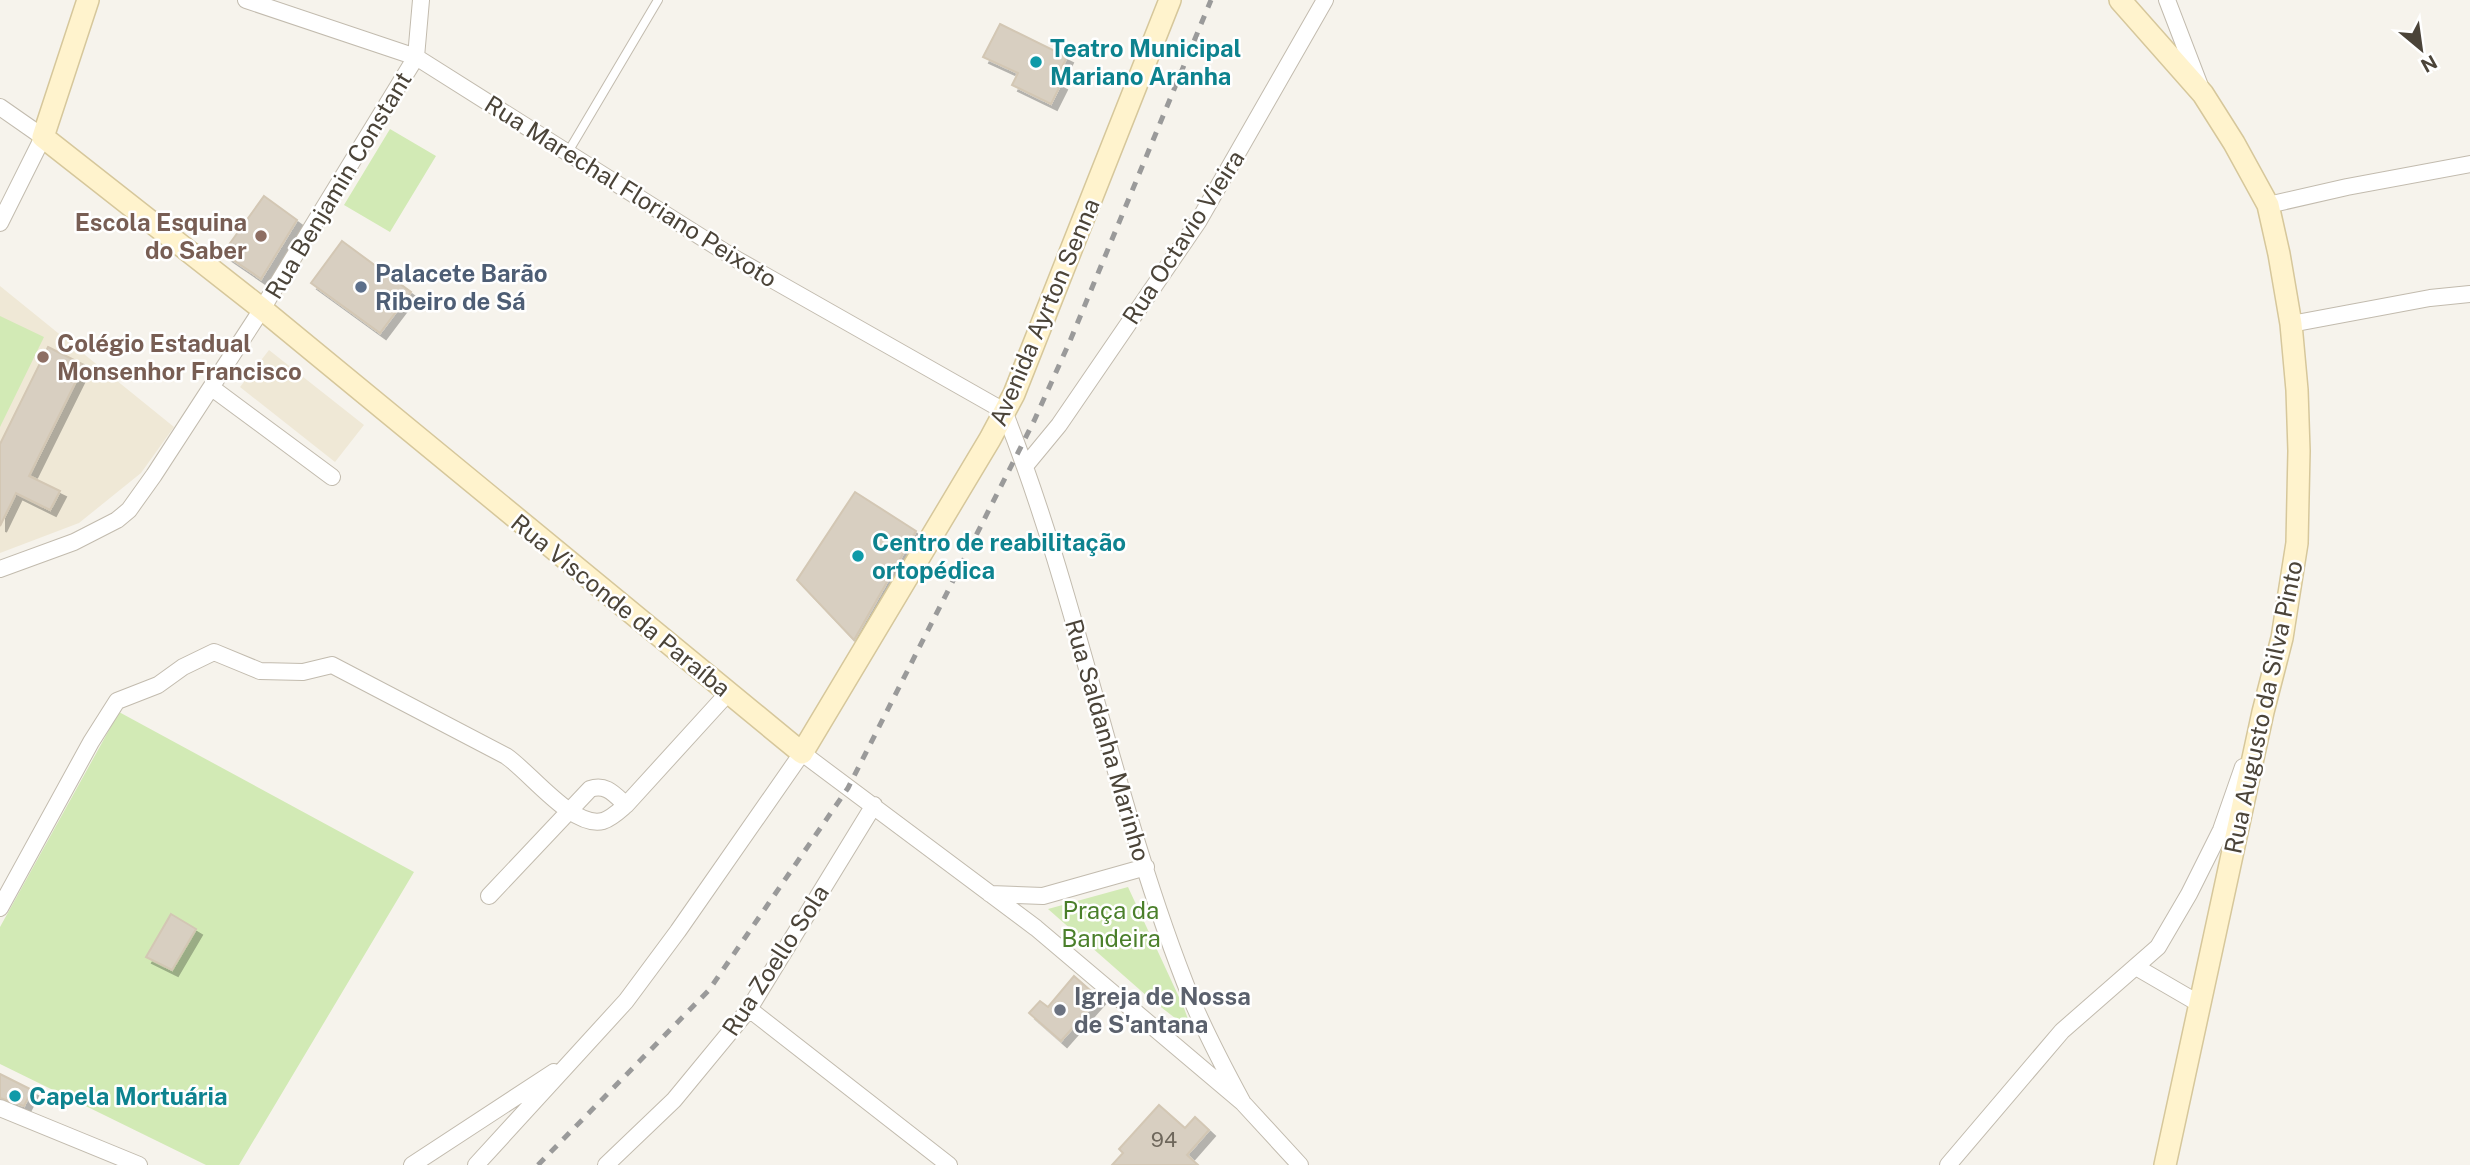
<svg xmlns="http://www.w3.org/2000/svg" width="2470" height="1165" font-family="'Public Sans',sans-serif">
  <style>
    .education { fill: #efe8d6 }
    .green { fill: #d2eab5 }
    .building { fill: #d8cfc1; stroke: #d3c7b4; stroke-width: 2; filter: url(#shadow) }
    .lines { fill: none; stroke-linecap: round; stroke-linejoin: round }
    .lane-casing { stroke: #c2bbae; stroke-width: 10 }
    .street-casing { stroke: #c2bbae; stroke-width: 18 }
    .secondary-casing { stroke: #d6c79b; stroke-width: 24 }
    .lane { stroke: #fff; stroke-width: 8 }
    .street { stroke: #fff; stroke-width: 16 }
    .secondary { stroke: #fff3cd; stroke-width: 21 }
    .rail { stroke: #9a9a9a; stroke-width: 5; stroke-dasharray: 9 9; stroke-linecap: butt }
    .culture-dot { fill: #0f9aa8; stroke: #fff; stroke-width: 2.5 }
    .education-dot { fill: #8d6e63; stroke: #fff; stroke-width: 2.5 }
    .service-dot { fill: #5c6f8a; stroke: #fff; stroke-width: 2.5 }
    .worship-dot { fill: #6b7280; stroke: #fff; stroke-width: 2.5 }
    .labels { text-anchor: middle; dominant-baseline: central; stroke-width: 5; stroke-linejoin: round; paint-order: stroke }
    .number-label { font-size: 21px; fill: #6e675b }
    .culture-label { font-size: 24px; font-weight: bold; fill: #0d838f; stroke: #fff; text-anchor: start }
    .street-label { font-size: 24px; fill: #4b4439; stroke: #fff }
    .education-label { font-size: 24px; font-weight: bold; fill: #785e54; stroke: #fff; text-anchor: end }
    .service-label { font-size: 24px; font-weight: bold; fill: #4e5e75; stroke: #fff; text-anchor: start }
    .park-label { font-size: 24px; fill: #4a7f2a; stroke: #fff }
    .worship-label { font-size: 24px; font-weight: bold; fill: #5b616d; stroke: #fff; text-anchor: start }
  </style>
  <defs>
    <filter id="shadow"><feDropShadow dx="6" dy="6" stdDeviation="0" flood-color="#0004"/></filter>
  </defs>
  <rect width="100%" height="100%" fill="#f6f3ec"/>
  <path class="education" d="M0 286 174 427 141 473 79 523 0 553Z
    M269 350 364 425 335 462 240 387Z"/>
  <path class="green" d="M390 129 436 156 390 232 344 205Z
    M0 316 44 337 0 427Z
    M119 712 414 872 239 1165H206L0 1064V927Z
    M1128 887 1184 1008 1189 1022 1184 1025 1148 997 1048 909Z"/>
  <path class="building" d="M1000 24 1067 57 1055 81 1061 84 1051 104 1012 85 1018 73 983 57Z
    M264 196 297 220 261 279 223 253Z
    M342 241 411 292 380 333 311 283Z
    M48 347 84 365 29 476 60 491 50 510 16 493 0 526V444Z
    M855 492 916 531 854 640 797 580Z
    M171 914 196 929 172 970 146 957Z
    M1074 976 1099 998 1061 1041 1029 1013 1040 1001 1048 1007Z
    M0 1074 32 1090 24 1106 0 1098Z
    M1159 1105 1185 1128 1195 1117 1209 1130 1187 1155 1198 1165H1112L1123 1153 1119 1149Z"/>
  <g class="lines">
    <defs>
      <path id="lane" d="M568 152 658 0"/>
      <path id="street" d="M246 0 416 57 736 259 1004 411C1080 602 1114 807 1191 998 1206 1034 1224 1068 1243 1103
        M2167 0 2200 86
        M0 107 43 137 0 223
        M2268 205 2347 187 2470 164
        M2291 324 2430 298 2470 294
        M212 388 332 477
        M1026 465 1059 425 1198 222 1325 0
        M0 569 74 542 117 520 129 510 154 475 262 309 416 57 421 0
        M990 894 1043 896 1146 867
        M489 896 590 789C606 783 615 795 626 805
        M0 908 91 742 117 701 158 685 183 667 214 652 260 671 303 672 332 665 506 756C530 772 573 829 603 821 612 818 619 811 626 805L728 693
        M2136 967 2198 1003
        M749 1009 949 1165
        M0 1108 139 1165
        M412 1165 554 1072
        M476 1165 626 1001 678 931 802 753 1036 928 1243 1103 1300 1165
        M606 1165 674 1100 749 1009 874 805
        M1948 1165 2062 1031 2158 947 2189 894 2221 830 2243 767"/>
      <path id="secondary" d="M88 0 43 137 262 309 802 753 990 439 1014 394 1170 0
        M2120 0 2203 94 2234 143 2268 205 2279 254 2291 324 2297 390 2299 451 2297 543 2282 638 2263 712 2165 1165"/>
    </defs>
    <use href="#lane" class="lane-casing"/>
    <use href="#street" class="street-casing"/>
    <use href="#secondary" class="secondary-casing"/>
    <use href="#lane" class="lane"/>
    <use href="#street" class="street"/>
    <use href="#secondary" class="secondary"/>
    <path class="rail" d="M538 1165 709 990 848 788 1034 421 1070 341 1211 0"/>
  </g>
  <g class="culture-dot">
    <circle cx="1036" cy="62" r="7"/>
    <circle cx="858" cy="556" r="7"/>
    <circle cx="15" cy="1096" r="7"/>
  </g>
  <g class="education-dot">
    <circle cx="261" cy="236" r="7"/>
    <circle cx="43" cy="357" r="7"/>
  </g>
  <circle class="service-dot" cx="361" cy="287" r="7"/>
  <circle class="worship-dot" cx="1060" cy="1010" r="7"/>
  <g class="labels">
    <g class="number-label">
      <text x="1164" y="1139">94</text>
    </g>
    <g class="culture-label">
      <text x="1050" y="48">Teatro Municipal<tspan x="1050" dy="28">Mariano Aranha</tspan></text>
      <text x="872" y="542">Centro de reabilitação<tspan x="872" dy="28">ortopédica</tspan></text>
      <text x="29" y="1096">Capela Mortuária</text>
    </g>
    <g class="street-label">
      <text transform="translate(338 185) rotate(-59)">Rua Benjamin Constant</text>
      <text transform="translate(631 191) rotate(32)">Rua Marechal Floriano Peixoto</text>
      <text transform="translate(1183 237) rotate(-57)">Rua Octavio Vieira</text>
      <text transform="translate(1044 312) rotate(-67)">Avenida Ayrton Senna</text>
      <text transform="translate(621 605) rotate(39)">Rua Visconde da Paraíba</text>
      <text transform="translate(2263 707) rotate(-78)">Rua Augusto da Silva Pinto</text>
      <text transform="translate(1108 740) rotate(74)">Rua Saldanha Marinho</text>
      <text transform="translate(775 960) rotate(-57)">Rua Zoello Sola</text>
    </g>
    <g class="education-label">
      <text x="247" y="222">Escola Esquina<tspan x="247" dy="28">do Saber</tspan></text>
      <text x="57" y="343" text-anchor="start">Colégio Estadual<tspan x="57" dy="28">Monsenhor Francisco</tspan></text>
    </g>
    <g class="service-label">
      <text x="375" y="273">Palacete Barão<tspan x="375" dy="28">Ribeiro de Sá</tspan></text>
    </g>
    <g class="park-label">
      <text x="1111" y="910">Praça da<tspan x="1111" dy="28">Bandeira</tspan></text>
    </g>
    <g class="worship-label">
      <text x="1074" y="996">Igreja de Nossa<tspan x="1074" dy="28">de S'antana</tspan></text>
    </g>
  </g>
  <g transform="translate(2421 49) rotate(151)" stroke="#ffffff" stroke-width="5" paint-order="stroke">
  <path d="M0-5L12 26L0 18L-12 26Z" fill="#4b4439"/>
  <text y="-10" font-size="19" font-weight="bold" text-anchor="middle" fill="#4b4439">N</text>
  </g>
</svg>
